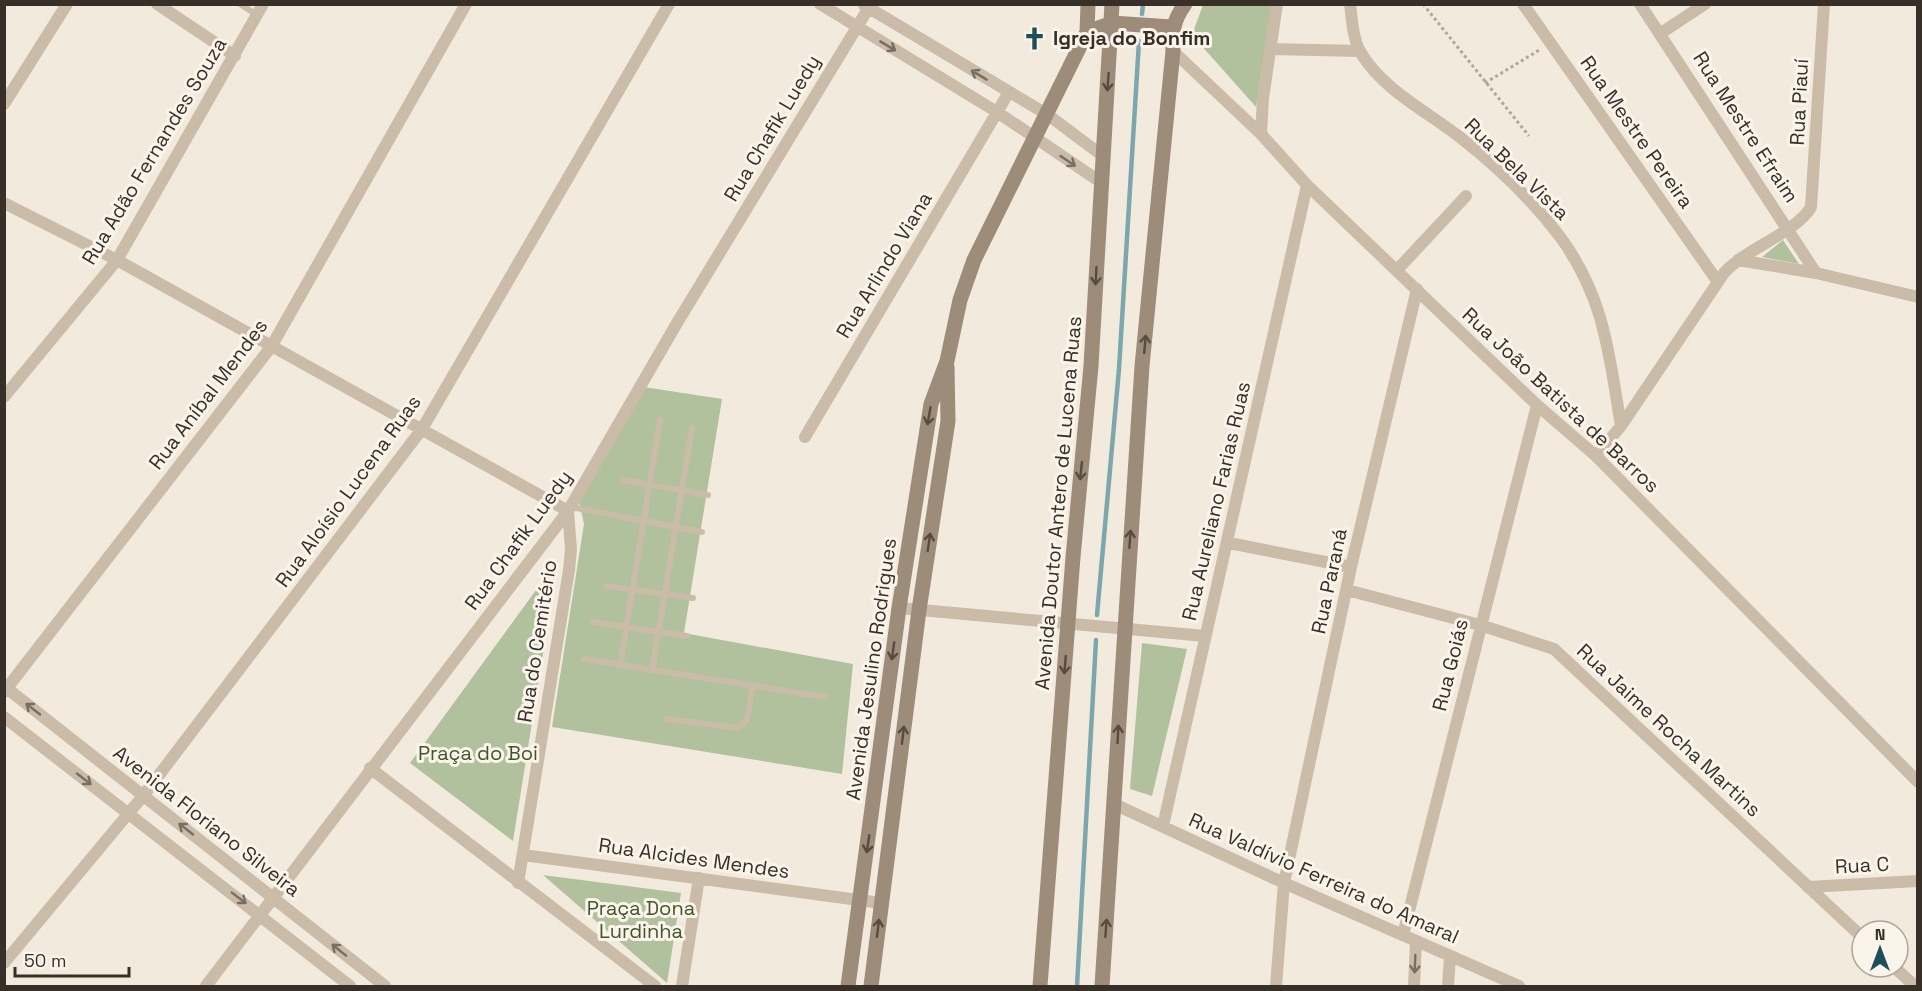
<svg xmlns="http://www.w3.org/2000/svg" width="1922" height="991" font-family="'Space Grotesk',sans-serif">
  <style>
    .green { fill: #b1c19d }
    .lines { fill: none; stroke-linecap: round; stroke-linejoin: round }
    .stream { stroke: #7da7af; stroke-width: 4.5 }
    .path { stroke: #b6a693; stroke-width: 3; stroke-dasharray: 3 3; stroke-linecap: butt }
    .lane { stroke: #cabca9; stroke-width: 6 }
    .street { stroke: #cabca9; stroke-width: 12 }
    .secondary { stroke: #9e8c7b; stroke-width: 15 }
    .oneway { stroke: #7a6e63 }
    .oneway2 { stroke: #574b42 }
    .labels { text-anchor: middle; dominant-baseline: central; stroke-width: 6; stroke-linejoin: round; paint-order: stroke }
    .poi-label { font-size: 20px; font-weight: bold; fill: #382f29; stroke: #faf4ea; text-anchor: start }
    .street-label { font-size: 20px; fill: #382f29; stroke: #faf4ea }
    .park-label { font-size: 20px; fill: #42562d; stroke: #faf4ea }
  </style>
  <rect width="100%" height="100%" fill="#f2ebdd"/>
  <path class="green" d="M1203 5H1272L1256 107 1192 35Z
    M1783 240 1799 264 1762 257Z
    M644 387 722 399 684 633 853 664 842 774 552 727 584 524 578 497Z
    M558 560 513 841 410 763Z
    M1142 643 1187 649 1152 796 1130 789Z
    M543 875 681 893 667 983Z"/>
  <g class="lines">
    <path class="stream" d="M1142 14 1143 4
      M1097 615 1119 369 1139 41
      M1077 986 1096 640"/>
    <path class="path" d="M1423 4 1529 136
      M1485 83 1541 49"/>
    <path class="lane" d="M240 4 257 15
      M623 480 708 495
      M571 507 702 532
      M606 586 693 598
      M593 622 687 636
      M584 659 825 697
      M620 666 660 420
      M652 671 692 428
      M666 719 738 728 747 720 753 686"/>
    <path class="street" d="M157 4 235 56
      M820 4 997 112 1102 183
      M1350 4C1352 20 1353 40 1361 53 1383 90 1428 112 1461 138 1497 166 1534 202 1561 238 1605 299 1609 355 1621 426
      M1523 4 1718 282
      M1640 4 1816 273
      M864 5 1048 115 1103 156
      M1661 33 1705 4
      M1270 49 1359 51
      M1173 51 1261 134 1307 185 1537 405 1596 456 1918 782
      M4 104 67 4
      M1261 134 1263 98 1277 4
      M4 203 117 260 568 511
      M1738 260 1816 273 1918 297
      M1397 270 1466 196
      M4 397 117 260 263 4
      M805 437 1009 92
      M1596 456 1621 426 1724 273C1745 249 1797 232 1811 207L1824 4
      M1229 543 1351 567
      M1347 590 1480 625 1554 649 1862 937
      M899 608 1205 636
      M4 686 385 986
      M4 692 271 347 466 4
      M4 717 350 986
      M370 768 655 986
      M1114 804 1284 883 1519 986
      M1163 826 1307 185
      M523 855 881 903
      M518 883 569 570 571 549 568 511
      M1808 887 1918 881
      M1403 935 1537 405
      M4 963 143 796 422 429 669 4
      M1894 967 1915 986
      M206 986 568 511 677 323 871 4
      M682 986 699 878
      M1276 986 1284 883 1351 567 1417 289
      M1414 986 1416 941
      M1448 986 1450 956"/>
    <path class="secondary" d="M1087 32 1088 4
      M848 986 899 608 931 404 947 361 960 300 974 260 1087 32 1112 23 1172 27
      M871 986 919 610 948 421 947 367
      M1040 986 1073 557 1091 366 1112 4
      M1102 986 1142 366 1173 51C1172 31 1173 21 1185 4"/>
  </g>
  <defs><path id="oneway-shaft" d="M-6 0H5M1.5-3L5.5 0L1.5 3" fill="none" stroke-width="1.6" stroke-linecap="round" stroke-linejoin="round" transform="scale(1.5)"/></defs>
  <g class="oneway">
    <use href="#oneway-shaft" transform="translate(888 46) rotate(31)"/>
    <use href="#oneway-shaft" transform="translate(979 75) rotate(-149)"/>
    <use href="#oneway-shaft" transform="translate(1068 161) rotate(34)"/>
    <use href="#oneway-shaft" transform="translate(33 709) rotate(-142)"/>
    <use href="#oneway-shaft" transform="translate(84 779) rotate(38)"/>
    <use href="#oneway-shaft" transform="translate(186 829) rotate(-142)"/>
    <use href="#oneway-shaft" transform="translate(239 898) rotate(37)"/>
    <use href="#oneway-shaft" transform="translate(339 950) rotate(-141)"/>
    <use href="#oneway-shaft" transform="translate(1415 964) rotate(92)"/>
  </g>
  <g class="oneway2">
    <use href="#oneway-shaft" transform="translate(1108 82) rotate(94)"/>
    <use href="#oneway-shaft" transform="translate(1096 276) rotate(93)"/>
    <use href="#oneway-shaft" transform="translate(1145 344) rotate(-85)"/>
    <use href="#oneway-shaft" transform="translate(929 416) rotate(100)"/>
    <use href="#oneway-shaft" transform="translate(1081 471) rotate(96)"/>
    <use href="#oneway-shaft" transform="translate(1130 539) rotate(-86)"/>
    <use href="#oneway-shaft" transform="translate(929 542) rotate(-82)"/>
    <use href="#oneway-shaft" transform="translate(893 651) rotate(98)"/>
    <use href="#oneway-shaft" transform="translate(1065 665) rotate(95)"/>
    <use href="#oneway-shaft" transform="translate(1118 734) rotate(-87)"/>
    <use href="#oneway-shaft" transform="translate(903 735) rotate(-83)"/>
    <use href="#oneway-shaft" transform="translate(868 844) rotate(98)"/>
    <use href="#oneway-shaft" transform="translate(878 928) rotate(-83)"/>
    <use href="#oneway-shaft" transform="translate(1106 928) rotate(-86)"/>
  </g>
  <defs>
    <symbol id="church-bare" viewBox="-9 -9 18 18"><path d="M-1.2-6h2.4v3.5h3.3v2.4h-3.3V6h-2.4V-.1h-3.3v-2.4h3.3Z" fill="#1f4e59" stroke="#faf4ea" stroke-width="2.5" paint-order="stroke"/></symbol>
  </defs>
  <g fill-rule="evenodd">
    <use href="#church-bare" x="1018" y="22" width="33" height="33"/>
  </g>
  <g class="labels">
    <g class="poi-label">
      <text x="1053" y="38">Igreja do Bonfim</text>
    </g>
    <g class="street-label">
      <text transform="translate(1799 102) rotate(-87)">Rua Piauí</text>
      <text transform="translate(1746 127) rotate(57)">Rua Mestre Efraim</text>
      <text transform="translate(772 128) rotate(-59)">Rua Chafik Luedy</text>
      <text transform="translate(1637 132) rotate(55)">Rua Mestre Pereira</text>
      <text transform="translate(154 151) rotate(-59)">Rua Adão Fernandes Souza</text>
      <text transform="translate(1517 169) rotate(44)">Rua Bela Vista</text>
      <text transform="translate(884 265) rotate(-59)">Rua Arlindo Viana</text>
      <text transform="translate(208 394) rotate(-53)">Rua Aníbal Mendes</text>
      <text transform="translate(1561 400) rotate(43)">Rua João Batista de Barros</text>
      <text transform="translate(348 491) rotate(-54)">Rua Aloísio Lucena Ruas</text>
      <text transform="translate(1216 501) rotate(-77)">Rua Aureliano Farias Ruas</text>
      <text transform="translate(1058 503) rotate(-85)">Avenida Doutor Antero de Lucena Ruas</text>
      <text transform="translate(518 540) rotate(-54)">Rua Chafik Luedy</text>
      <text transform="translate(1329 581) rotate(-78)">Rua Paraná</text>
      <text transform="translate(537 641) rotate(-81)">Rua do Cemitério</text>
      <text transform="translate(1450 665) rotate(-76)">Rua Goiás</text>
      <text transform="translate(871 669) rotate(-82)">Avenida Jesulino Rodrigues</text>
      <text transform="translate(1669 730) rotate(43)">Rua Jaime Rocha Martins</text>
      <text transform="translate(207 821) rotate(38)">Avenida Floriano Silveira</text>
      <text transform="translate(694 858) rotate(8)">Rua Alcides Mendes</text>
      <text transform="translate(1862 865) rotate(-3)">Rua C</text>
      <text transform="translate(1324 878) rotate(24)">Rua Valdívio Ferreira do Amaral</text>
    </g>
    <g class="park-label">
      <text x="478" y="753">Praça do Boi</text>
      <text x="641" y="908">Praça Dona<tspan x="641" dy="23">Lurdinha</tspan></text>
    </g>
  </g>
  <rect width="1922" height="991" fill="none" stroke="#382f29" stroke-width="12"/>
  <g transform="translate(1880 949)"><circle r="28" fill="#faf4ea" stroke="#aca59d" stroke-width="1.5"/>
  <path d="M0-4.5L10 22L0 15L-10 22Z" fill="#1f4e59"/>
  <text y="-9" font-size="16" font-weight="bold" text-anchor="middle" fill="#382f29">N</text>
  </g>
  <path d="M15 967v9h114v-9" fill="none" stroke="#382f29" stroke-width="3"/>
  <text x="24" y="967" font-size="18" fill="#382f29" stroke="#faf4ea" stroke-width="4.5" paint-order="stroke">50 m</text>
</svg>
